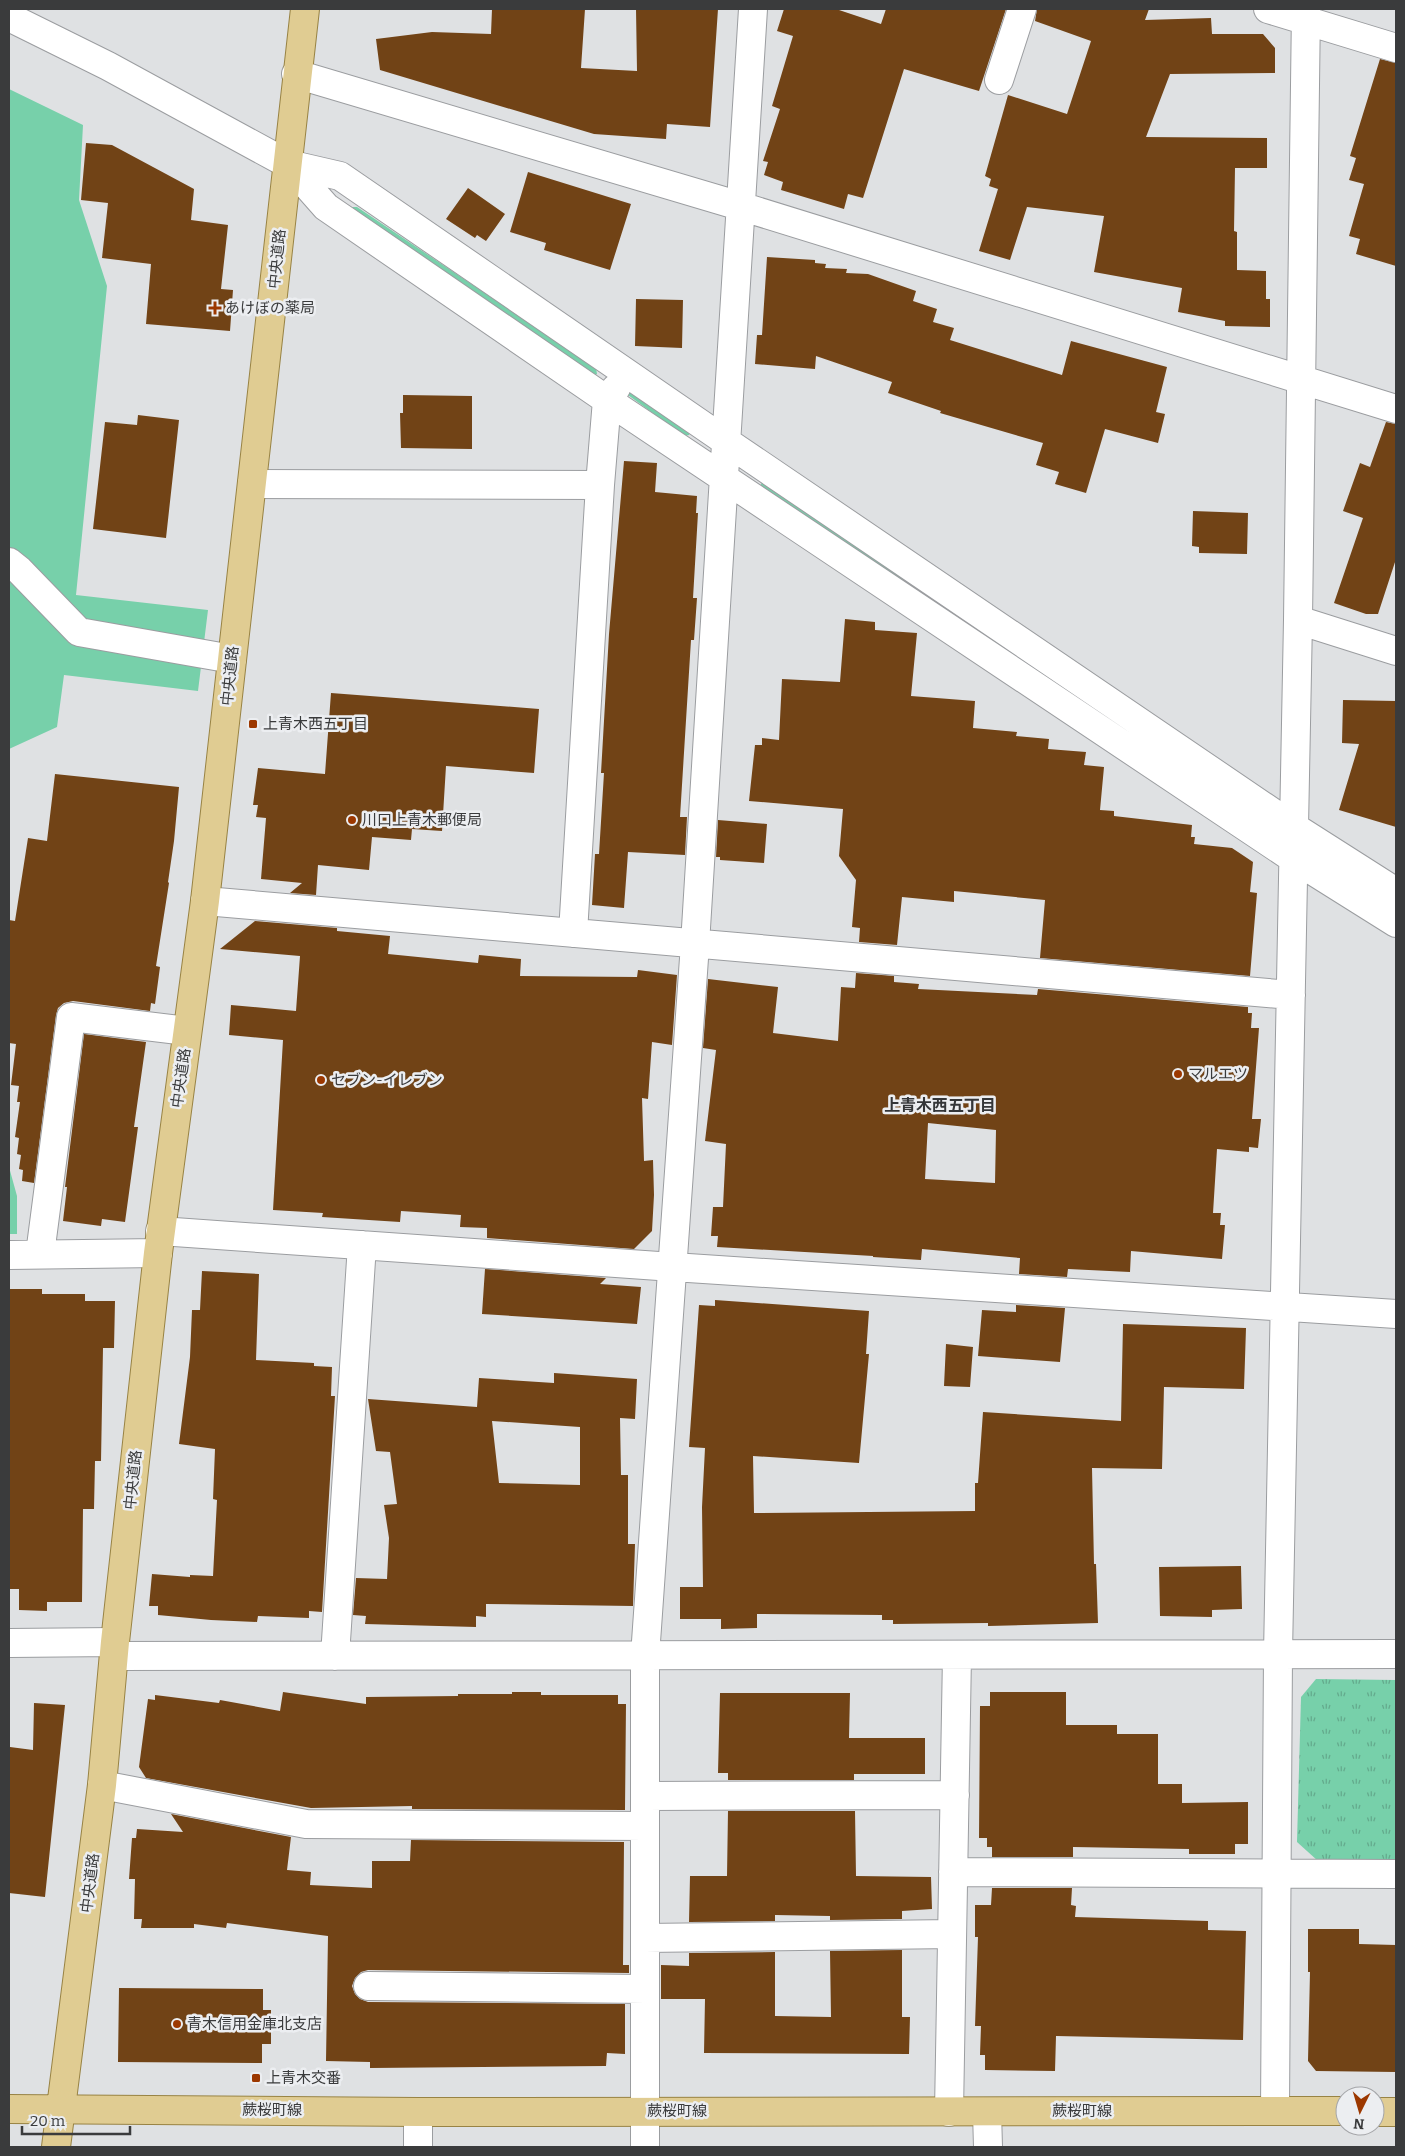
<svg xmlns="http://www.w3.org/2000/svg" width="1405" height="2156" font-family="Bitter,'Noto Sans JP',serif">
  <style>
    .grass { fill: #77d0aa }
    .park { fill: url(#park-tufts) }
    .building { fill: #714316; fill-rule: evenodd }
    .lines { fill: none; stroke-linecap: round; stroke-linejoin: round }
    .minor-casing { stroke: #9b9da0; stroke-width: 30 }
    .major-casing { stroke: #988344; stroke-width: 30 }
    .minor { stroke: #fff; stroke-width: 28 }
    .major { stroke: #e0cc92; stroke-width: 28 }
    .poi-dot { fill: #9c3800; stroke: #eceef1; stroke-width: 2 }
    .labels { text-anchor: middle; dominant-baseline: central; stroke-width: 5; stroke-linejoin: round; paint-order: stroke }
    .street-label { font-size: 15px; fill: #3a3b3c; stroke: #eceef1 }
    .poi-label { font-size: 15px; fill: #3a3b3c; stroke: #eceef1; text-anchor: start }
    .neighbourhood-label { font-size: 16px; font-weight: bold; fill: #343638; stroke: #eceef1 }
  </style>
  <defs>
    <pattern id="park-tufts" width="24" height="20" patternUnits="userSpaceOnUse" patternTransform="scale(1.25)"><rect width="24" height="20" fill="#77d0aa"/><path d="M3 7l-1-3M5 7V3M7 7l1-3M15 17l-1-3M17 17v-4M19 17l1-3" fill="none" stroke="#63aa8c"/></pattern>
  </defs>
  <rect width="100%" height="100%" fill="#dfe1e3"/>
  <path class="grass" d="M9 89 83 125 79 200 107 286 76 595 208 610 198 691 64 675 57 727 9 749Z
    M353 207H357L596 368 597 374 594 376 351 210Z
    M627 390 691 431 689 435 684 436 628 395Z
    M762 482 1250 808 1249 816 760 487Z
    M9 1167 17 1196V1234H9Z"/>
  <path class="park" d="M1316 1679 1396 1680V1861H1318L1297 1842 1301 1697Z"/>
  <path class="building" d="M492 9H585L581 68 637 71 636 9H718L710 127 667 124 666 139 594 134 380 70 376 39 432 32 491 34Z
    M784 9H836L881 24 886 9H1006L979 91 904 69 863 198 848 194 844 209 781 190 783 182 764 175 768 162 763 161 780 109 772 106 793 36 777 31Z
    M1037 9H1149L1145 20 1211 18 1212 34H1263L1275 48V73L1170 74 1146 137 1267 138V168H1235L1234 231 1237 232V270L1266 271V299H1270V327L1225 326V321L1178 312 1182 288 1094 272 1104 216 1027 207 1010 260 979 251 998 189 989 186 991 179 985 176 1008 95 1067 114 1091 41 1035 21Z
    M1380 59 1396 63V266L1356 254 1360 239 1349 236 1364 184 1349 180 1356 158 1350 156Z
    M86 143 112 145 194 189 191 220 228 225 221 289 233 290 230 331 146 324 151 264 102 258 108 203 81 200Z
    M528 172 631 204 610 270 544 250 546 243 510 232Z
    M468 188 505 214 486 241 477 235 475 238 446 219Z
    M767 257 815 260V263L826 264 825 268 847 269 846 273 868 274 916 291 913 301 937 309 933 322 954 328 950 340 1062 375 1071 341 1167 367 1156 412 1165 414 1158 443 1105 429 1086 493 1055 484 1059 472 1036 465 1043 443 940 413 941 411 888 393 892 382 816 356 815 369 755 364 757 335H762Z
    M636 299 683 300 682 348 635 346Z
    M403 395 472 396V449L401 448 400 413H403Z
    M138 415 179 420 166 538 93 529 105 422 137 425Z
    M1386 422 1396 424V559L1378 614H1366L1334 603 1363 518 1343 511 1360 463 1370 467Z
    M624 461 657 463 655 492 697 496 696 513H698L693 598H697L694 640H691L680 817H687L685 855 628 852 624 908 592 905 595 854H599L604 773H601L609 634Z
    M1193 511 1248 513 1247 554 1199 553V547L1192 546Z
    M845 619 875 622V630L917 633 911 696 975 701 973 728 1017 732 1016 736 1049 739 1048 749 1086 752 1084 765 1104 767 1100 810 1114 811V816L1192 825 1191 837H1195L1194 844 1232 848 1253 862 1250 892 1257 893 1250 976 1040 958 1045 900 954 891V902L902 897 897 945 859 942 860 928 852 927 856 880 839 856 843 809 749 801 755 745H762V738L779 740 782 679 840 682Z
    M331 693 539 709 534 773 446 766 442 831 412 829 411 840 372 837 369 870 318 865 316 895 290 893 302 883 261 879 266 818 256 817 258 805H253L258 768 325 774Z
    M1343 700 1396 701V827L1339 810 1359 744 1342 743Z
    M55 774 179 787 174 841 168 882 169 883 156 966 160 967 155 1004 151 1003 150 1011 73 1001 64 1003 58 1008 56 1015 34 1183 22 1181 23 1170 19 1169 21 1155 17 1154 19 1138 15 1137 20 1102H17L19 1086 11 1085 16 1044 9 1043V920L15 921 28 838 47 841Z
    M718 820 767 824 764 863 720 860V857H716Z
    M255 921 337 928V931L390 936 388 954 478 963 479 955 521 959 520 976 637 977 638 970 677 975 672 1045 652 1042 648 1099 642 1098 644 1161 653 1160 654 1195 652 1231 634 1249 487 1238V1228L460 1227 461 1215 401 1211 400 1222 322 1217 323 1213 273 1210 283 1040 229 1035 231 1005 296 1011 300 956 220 949Z
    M856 973 894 976V982L919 984 918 989 1037 995 1038 989 1248 1007V1013H1252L1251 1028H1259L1252 1119H1261L1258 1148 1249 1147V1152L1217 1149 1213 1213H1221L1220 1225H1225L1222 1259 1131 1251 1130 1272 1068 1269 1067 1277 1019 1274 1020 1258 922 1249 921 1260 873 1257V1256L717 1247 718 1236H711L713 1207H723L726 1144 705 1141 716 1050 703 1048 708 979 778 987 773 1033 838 1041 841 987 855 988ZM928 1123 996 1130 995 1183 925 1179Z
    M84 1034 146 1042 134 1127H138L125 1222 102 1219 101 1226 63 1221 67 1187H65Z
    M485 1269 606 1278 600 1284 641 1287 637 1324 482 1314Z
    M202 1271 259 1274 256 1360 314 1363V1366L332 1367 331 1396H335L322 1612 309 1611V1618L258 1616 257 1622 211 1620 158 1615V1606H149L152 1574 190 1577V1575L213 1576 217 1500 213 1499 215 1449 179 1444 190 1357 192 1310H200Z
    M9 1289H42V1294H85V1301H115L114 1348H103L101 1461H95L94 1509H83L82 1602H47V1611L19 1610V1589H9Z
    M715 1300 869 1311 866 1354H869L859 1463 753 1456 754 1513 975 1511V1483H978L983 1412 1121 1421 1123 1324 1246 1328 1244 1389 1164 1387 1162 1469 1092 1468 1094 1564H1096L1098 1623 988 1626V1623L893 1624V1620H882V1615L757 1614V1628L721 1629V1619H680V1587H703L702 1507 705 1448 689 1447 699 1305 715 1306Z
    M1016 1305 1065 1308 1060 1362 978 1356 982 1310 1016 1312Z
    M946 1344 973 1347 970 1387 944 1386Z
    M554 1373 637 1379 635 1419 620 1418 621 1475H628V1544H635L633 1606 486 1604V1617L476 1616V1627L365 1624 366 1616 353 1615 356 1578 387 1579 389 1538 384 1505 397 1504 390 1452 376 1451 368 1399 477 1407 479 1378 554 1383ZM492 1421 580 1427V1485L499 1483Z
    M1241 1566 1242 1609 1212 1610V1617L1160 1616 1159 1567Z
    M283 1692 366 1704V1697L458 1696V1694H512V1692H541V1695H618V1704H626L625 1810 412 1809V1806L311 1808 146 1778 139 1767 148 1699 155 1700V1695L219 1703 220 1700 280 1711Z
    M990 1692H1066V1725H1117V1734H1158V1784H1182V1803L1248 1802V1844H1235V1854H1189V1849L1073 1847V1857H992V1847H987V1838H979L980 1706H990Z
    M720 1693H850L849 1738H925V1774H854V1780H728V1773H718Z
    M34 1703 65 1705 45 1897 9 1893V1765L10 1747 33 1750Z
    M728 1811H855L856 1876 931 1877 932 1909 902 1911V1919L830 1920V1916L775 1915V1921L689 1922 690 1876H727Z
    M171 1814 291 1837 287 1870 311 1872 310 1885 372 1888V1861H410L411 1840 624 1842 623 1965H629V1973L368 1970 361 1972 355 1978 352 1986 355 1994 360 1999 368 2002 625 2004V2054L607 2053 606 2066 370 2068V2062L326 2061 328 1936 227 1923 226 1928 194 1924V1928H141L142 1919H134L135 1879H129L132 1838H136L137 1829 183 1832Z
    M992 1888H1072L1071 1905 1076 1906 1075 1917 1208 1921V1930L1246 1931 1243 2040 1056 2036 1055 2071 985 2070V2055H980L981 2026H975L978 1937H975V1905H991Z
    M1308 1929H1359V1944L1396 1945V2072L1316 2071 1308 2061 1310 1972H1308Z
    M902 1950V2017H910L909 2054 704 2053 705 1999H661V1965L689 1966V1953L775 1952V2016L831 2017 830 1951Z
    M119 1988 263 1989V2010H271V2044H262V2063L118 2062Z"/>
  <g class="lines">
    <defs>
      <path id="minor" d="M1268 9 1396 48
        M9 17 108 66 288 164 340 176 727 442 1294 827 1396 892
        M296 74 740 206 1396 409
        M999 80 1022 9
        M288 164 326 207 607 400 1294 859 1396 923
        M252 484 600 485
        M9 562 19 570 79 632 232 659
        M1298 620 1396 651
        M205 901 1291 995
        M573 933 600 485 607 400 616 388
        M160 1231 673 1267 1396 1314
        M40 1254 71 1017 187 1031
        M9 1255 158 1253
        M9 1643 115 1642
        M114 1656 1396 1654
        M335 1656 362 1245
        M102 1785 306 1824 645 1826
        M645 1796 955 1795
        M953 1872 1396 1874
        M645 1938 952 1934
        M368 1986 645 1989
        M1275 2111 1278 1654 1298 620 1306 9
        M418 2112V2147
        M949 2112 957 1655
        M987 2112 988 2147
        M645 2147V1656L695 944 753 9"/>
      <path id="major" d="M9 2109 418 2112 1345 2111
        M1375 2112H1396
        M56 2147 102 1785 115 1642 158 1253 205 901 305 9"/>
    </defs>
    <use href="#minor" class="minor-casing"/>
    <use href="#major" class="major-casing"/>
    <use href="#minor" class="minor"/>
    <use href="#major" class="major"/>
  </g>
  <g class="poi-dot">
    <path d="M212.5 300.5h5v5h5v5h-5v5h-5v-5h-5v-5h5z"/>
    <rect x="248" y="719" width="10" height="10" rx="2.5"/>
    <circle cx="352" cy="820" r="5"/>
    <circle cx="1178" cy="1074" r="5"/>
    <circle cx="321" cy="1080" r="5"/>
    <circle cx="177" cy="2024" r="5"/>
    <rect x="251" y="2073" width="10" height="10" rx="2.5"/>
  </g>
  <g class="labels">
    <g class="street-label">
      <text transform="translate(277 259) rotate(-84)">中央道路</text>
      <text transform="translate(230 676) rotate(-84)">中央道路</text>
      <text transform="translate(181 1078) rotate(-82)">中央道路</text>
      <text transform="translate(133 1480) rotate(-84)">中央道路</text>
      <text transform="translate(90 1883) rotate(-83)">中央道路</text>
      <text x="272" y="2110">蕨桜町線</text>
      <text x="677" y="2111">蕨桜町線</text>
      <text x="1082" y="2111">蕨桜町線</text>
    </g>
    <g class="poi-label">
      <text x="225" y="308">あけぼの薬局</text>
      <text x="263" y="724">上青木西五丁目</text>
      <text x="362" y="820">川口上青木郵便局</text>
      <text x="1188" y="1074">マルエツ</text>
      <text x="331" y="1080">セブン-イレブン</text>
      <text x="187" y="2024">青木信用金庫北支店</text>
      <text x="266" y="2078">上青木交番</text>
    </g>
    <g class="neighbourhood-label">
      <text x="940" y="1105">上青木西五丁目</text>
    </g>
  </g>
  <rect width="1405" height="2156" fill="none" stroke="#3a3b3c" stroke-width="20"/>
  <g transform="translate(1360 2111) rotate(185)"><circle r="24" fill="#eceef1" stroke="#a5a6a9"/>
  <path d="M0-4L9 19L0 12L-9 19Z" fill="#9c3800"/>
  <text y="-8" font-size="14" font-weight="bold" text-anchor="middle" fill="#3a3b3c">N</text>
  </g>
  <path d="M22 2126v8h108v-8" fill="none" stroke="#3a3b3c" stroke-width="2.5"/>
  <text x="30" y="2126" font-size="15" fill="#3a3b3c" stroke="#eceef1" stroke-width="4" paint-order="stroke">20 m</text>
</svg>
